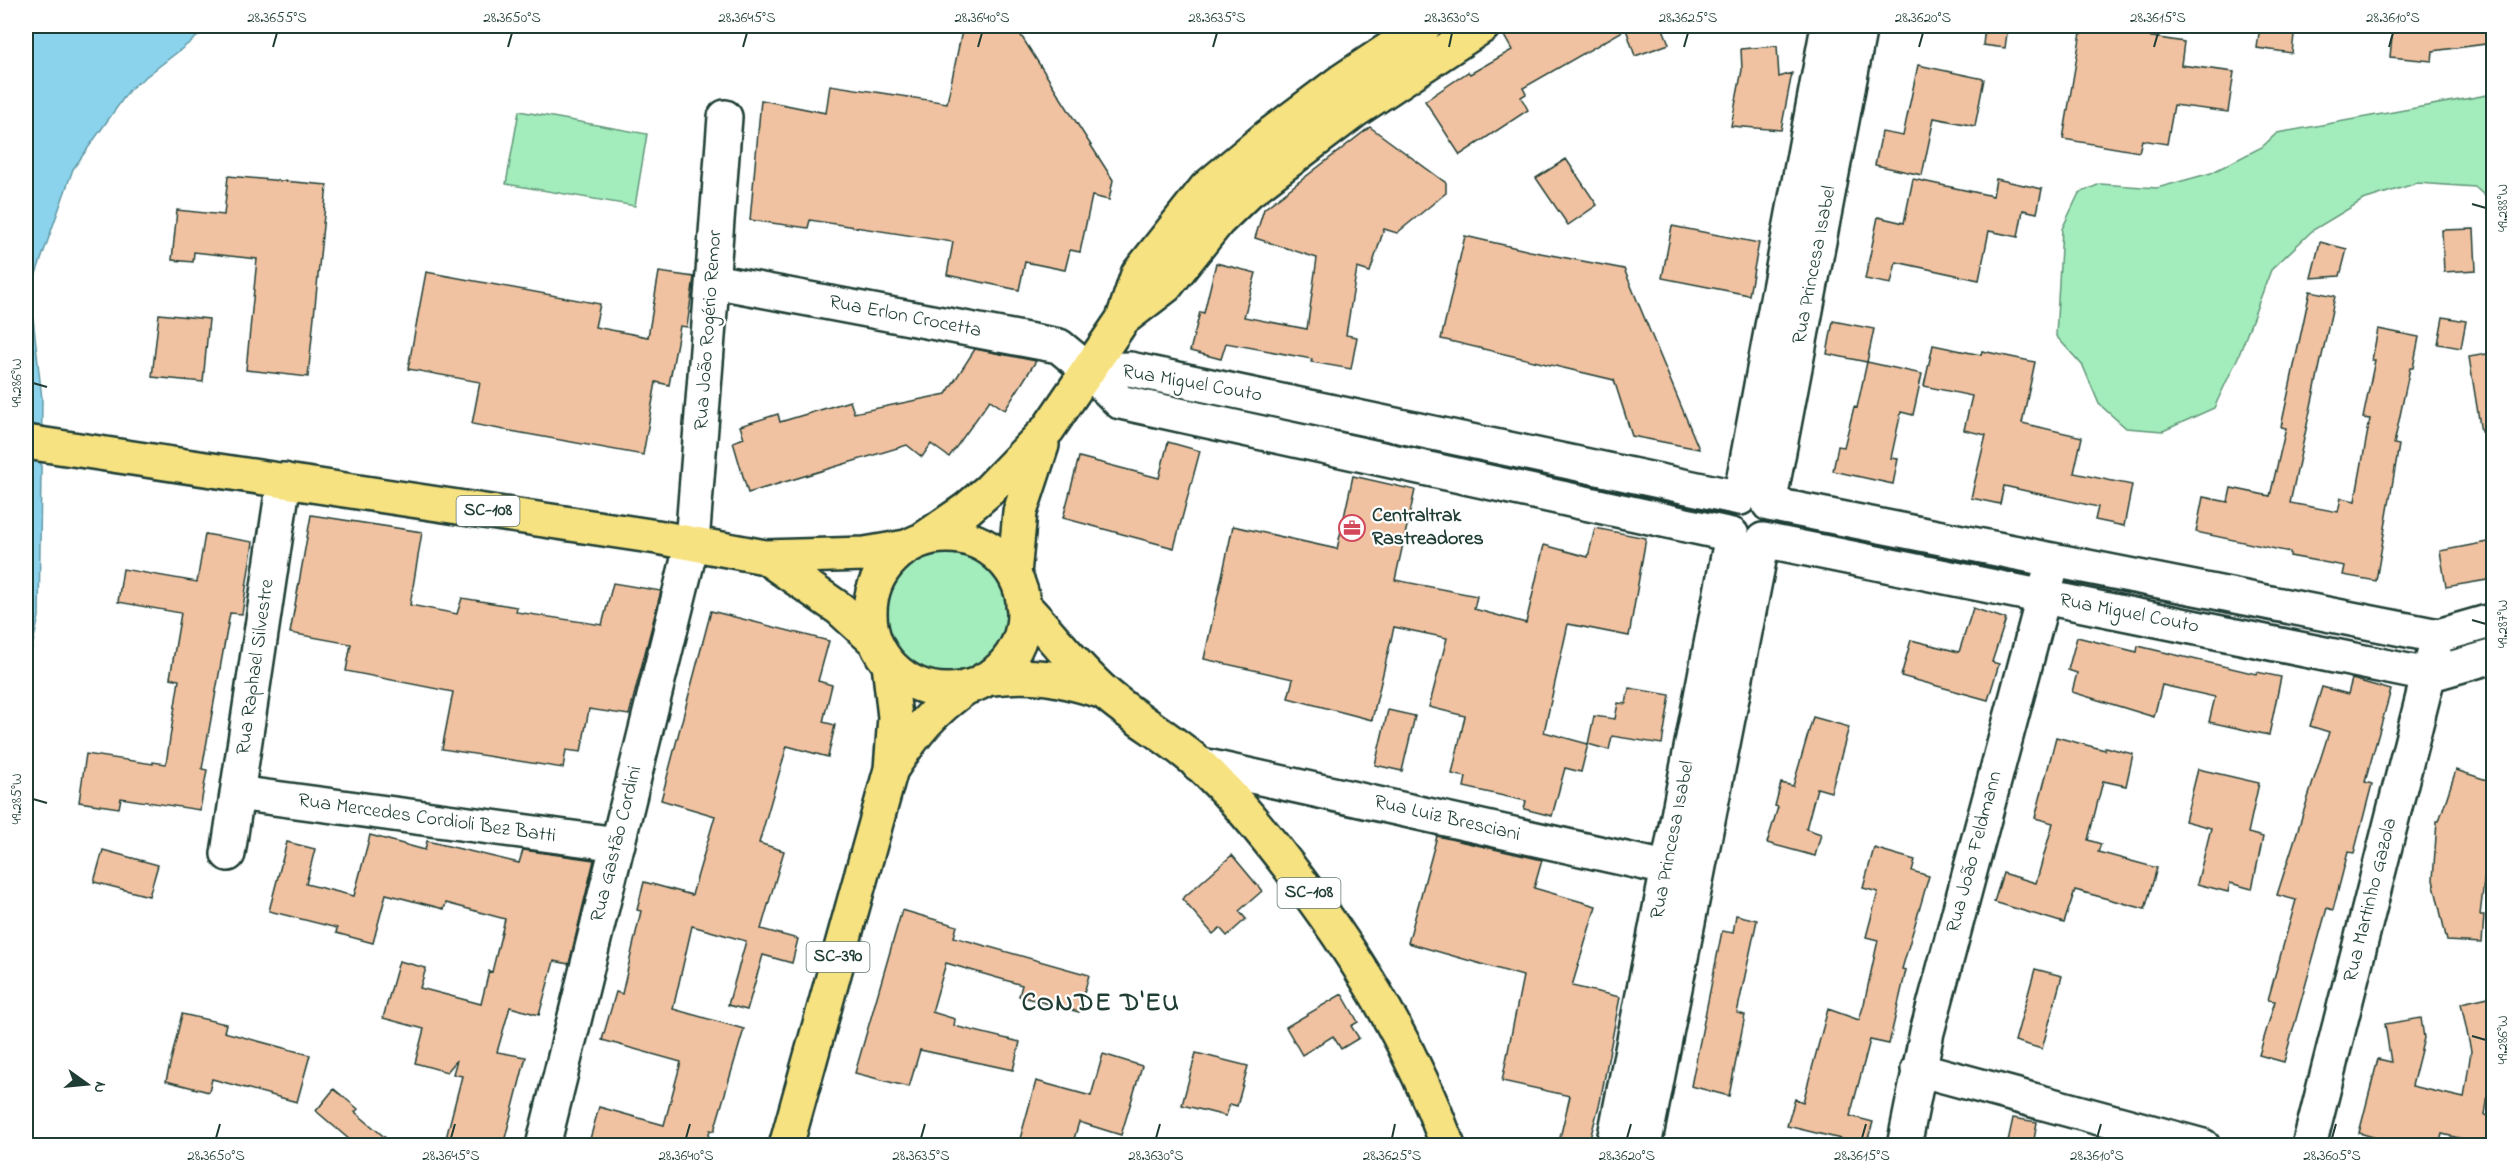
<svg xmlns="http://www.w3.org/2000/svg" width="2519" height="1171" font-family="'Indie Flower',sans-serif">
  <style>
    .green { fill: #a3edbc; stroke: #619578; stroke-width: 1.5 }
    .water { fill: #8bd3ed; stroke: #6097a3; stroke-width: 1.5 }
    .building { fill: #f1c2a1; stroke: #1f3d34; stroke-width: 1.5 }
    .lines { fill: none; stroke-linecap: round; stroke-linejoin: round }
    .minor-casing { stroke: #1f3d34; stroke-width: 38 }
    .major-casing { stroke: #1f3d34; stroke-width: 38 }
    .minor { stroke: #fff; stroke-width: 33 }
    .major { stroke: #f7e281; stroke-width: 33 }
    .ticks { fill: none; stroke: #1f3d34; stroke-width: 2 }
    .labels { text-anchor: middle; dominant-baseline: central; stroke-width: 4.5; stroke-linejoin: round; paint-order: stroke }
    .shield { fill: #fff; stroke: #627771; stroke-width: 1.5 }
    .shield-label { font-size: 18px; font-weight: bold; fill: #1f3d34 }
    .street-label { font-size: 20px; fill: #1f3d34; stroke: #fff }
    .poi-label { font-size: 20px; font-weight: bold; fill: #1f3d34; stroke: #fff; text-anchor: start }
    .district-label { font-size: 26px; font-weight: bold; letter-spacing: 1.5px; fill: #1f3d34; stroke: #fff }
    .neatline { fill: none; stroke: #1f3d34; stroke-width: 2 }
    .ticks-label { font-size: 15px; text-anchor: middle; fill: #1f3d34 }
  </style>
  <rect width="100%" height="100%" fill="#fff"/>
  <filter id="ink" filterUnits="userSpaceOnUse"><feTurbulence type="fractalNoise" baseFrequency=".0167" numOctaves="2"/><feDisplacementMap in="SourceGraphic" scale="12" xChannelSelector="R" yChannelSelector="G"/><feConvolveMatrix kernelMatrix="1 2 1 2 8 2 1 2 1" color-interpolation-filters="sRGB"/></filter>
  <g filter="url(#ink)">
    <path class="green" d="M2493 94V203L2475 187 2417 183 2363 200 2313 230 2271 270 2239 355 2214 408 2163 431 2126 428 2099 404 2083 366 2056 336 2062 229 2079 193 2100 184 2157 188 2211 173 2262 147 2277 133Z
      M519 111 647 134 635 206 506 184Z
      M882 611a64 64 0 1 1 128 0a64 64 0 1 1-128 0Z"/>
    <path class="water" d="M26 26H211L130 89 73 169 30 291 42 399 39 617 26 673Z"/>
    <path class="building" d="M963 26H1015L1113 180 1109 200 1092 196 1080 252 1070 250 1065 270 1025 262 1019 290 947 275 953 242 810 220 808 228 750 220 761 100 826 113 830 85 947 103Z
      M1519 26H1662L1669 44 1635 56 1626 29 1523 88 1526 94 1521 97 1528 110 1460 155 1425 101 1468 72 1470 74 1512 50 1503 34Z
      M1985 26H2008L2005 48 1983 45Z
      M2082 26 2184 42 2181 65 2234 72 2228 112 2174 105 2167 144 2142 140 2139 152 2063 139Z
      M2260 26H2295L2292 53 2257 48Z
      M2393 26H2493V43L2433 51 2432 61 2390 57Z
      M1777 46 1779 77 1792 73 1781 130 1731 126 1742 70 1741 49Z
      M1918 65 1984 79 1975 126 1934 118 1922 175 1875 165 1882 132 1903 136Z
      M1370 127 1446 183V193L1397 233 1384 229 1370 272 1357 268 1346 335 1357 337 1351 369 1311 362 1312 359 1226 343 1221 359 1190 351 1200 312 1204 313 1216 263 1256 273 1244 317 1307 329 1317 258 1255 238 1264 209Z
      M1566 159 1597 205 1568 225 1536 178Z
      M228 176 327 185 308 377 246 370 257 259 194 252 193 262 172 260 177 210 224 215Z
      M1913 179 1993 196 1996 179 2042 189 2037 213 2023 210 2018 237 1989 231 1979 280 1896 262 1891 284 1865 279 1878 217 1904 223Z
      M1672 226 1759 243 1749 295 1662 278Z
      M2474 229 2476 270 2444 272 2442 230Z
      M1465 236 1530 251 1624 269 1699 449 1632 436 1614 380 1441 339Z
      M2320 242 2347 249 2340 276 2311 278Z
      M426 272 600 304 595 327 648 337 659 272 694 277 687 327 680 326 669 385 656 382 643 455 472 424 480 382 408 369Z
      M2310 291 2335 296 2290 503 2338 512 2341 498 2355 501 2370 419 2363 418 2375 360H2372L2378 329 2419 337 2413 368H2410L2394 444 2399 445 2376 581 2343 575 2345 566 2290 556V552L2196 532 2203 497 2228 502 2231 488 2270 496 2286 428 2281 427Z
      M159 314 209 319 203 382 152 377Z
      M2443 317 2466 321 2461 348 2438 344Z
      M1833 321 1874 329 1867 362 1827 354Z
      M1933 345 1981 355 1982 351 2035 362 2022 423 2082 437 2074 473 2132 485 2124 526 2095 520 2098 507 2004 486 2000 504 1971 498 1986 435 1964 430 1972 396 1924 386Z
      M975 349 1036 361 1005 410 990 400 949 457 931 444 922 457 907 445 748 493 733 442 744 438 740 426 778 414 780 422 850 401 854 413 946 394Z
      M2493 353V431L2481 432 2469 357Z
      M1867 362 1922 374 1913 415 1901 412 1891 458 1898 459 1893 484 1833 471 1838 446 1844 447 1854 407 1857 408Z
      M1168 442 1200 451 1174 548 1063 518 1079 457 1159 478Z
      M1353 476 1415 490 1395 580 1477 596 1474 609 1526 623 1544 545 1588 557 1595 528 1646 538 1629 636 1568 624 1544 732 1588 744 1581 772 1565 768 1552 816 1524 809 1526 801 1464 787 1466 777 1452 774 1465 716 1429 707 1447 638 1394 627 1372 720 1288 698 1293 679 1204 659 1233 526 1337 549Z
      M311 515 422 532 410 605 457 614 462 598 517 607 516 612 602 625 613 583 661 591 629 715 589 709 581 752 566 750 563 768 442 749 453 692 346 671 351 644 290 633Z
      M205 534 253 542 242 614 230 613 202 769 207 770 200 810 121 798 119 808 79 802 86 754 153 764V762L166 764 179 680 170 678 181 613 118 602 123 569 197 582Z
      M2493 541V579L2446 587 2440 551Z
      M1973 608 2006 619 1992 662 1999 664 1988 700 1901 676 1911 640 1959 652Z
      M711 611 829 641 818 681 832 685 823 722 835 725 828 757 787 746 759 843 784 851 761 929 798 939 792 963 763 955 747 1010 728 1005 746 941 692 926 673 1009 744 1029 714 1131 710 1130 708 1138 713 1139 712 1146H588L599 1107 664 1125 681 1062 602 1040 616 992 622 994 641 911 637 910 644 882 692 895 715 816 661 800Z
      M2077 637 2137 652 2138 646 2256 674 2257 672 2281 677 2269 735 2209 722 2215 697 2162 685 2154 717 2072 692 2077 673 2068 670Z
      M2352 679 2391 690 2365 782 2372 784 2354 853 2348 852 2333 910 2327 908 2284 1062 2259 1055 2275 1001 2268 1000 2296 900 2277 895 2329 732 2310 726 2322 687 2348 694Z
      M1629 688 1670 695 1662 744 1612 736 1609 750 1588 744 1594 716 1615 719 1618 703 1626 704Z
      M1388 710 1415 716 1402 771 1375 765Z
      M1813 717 1849 727 1831 792 1817 788 1806 829 1821 834 1815 856 1767 843 1778 807 1775 806 1781 783 1793 786Z
      M2056 737 2105 750V747L2133 754 2126 786 2103 781 2088 840 2101 844 2098 852 2157 868 2145 909 2075 890 2064 923 1994 902 2003 873 2036 883 2053 823 2035 818Z
      M2198 769 2259 783 2248 833 2263 837 2252 889 2230 883 2228 892 2197 884 2211 828 2185 821Z
      M2456 770 2493 782V857L2487 856 2480 915H2484L2482 943 2447 941 2433 880 2437 821H2439Z
      M370 835 425 850 427 841 519 863 523 850 594 860 569 964 554 961 539 1015 510 1007 497 1052 526 1057 503 1146H444L462 1076 453 1074 457 1060 447 1072 415 1063 424 1029 383 1018 399 961 426 968 420 988 481 1004 489 971 492 972 505 919 446 903 444 909 386 894 373 943 336 933 337 928 269 911 287 842 315 849 306 884 354 896Z
      M1437 836 1542 860 1534 888 1596 906 1572 986 1620 997 1600 1102 1588 1146H1558L1570 1096 1502 1081 1523 976 1408 943Z
      M1874 848 1915 860 1912 871 1929 876 1902 969 1906 970 1889 1044 1870 1040 1850 1116 1873 1122 1866 1145 1787 1126 1795 1099 1803 1102 1828 1009 1859 1020 1864 1004 1878 940 1866 937 1878 892 1863 888Z
      M103 850 158 865 149 896 94 882Z
      M1232 855 1262 891 1239 911 1246 919 1227 936 1220 928 1213 934 1182 899Z
      M902 910 957 926 954 937 1089 975 1079 1012 1019 996 1022 985 946 963 932 1012 955 1019 954 1026 1020 1042 1013 1070 920 1050 909 1087 855 1073Z
      M1736 915 1757 920 1737 1013 1745 1015 1729 1096 1691 1086 1722 931 1733 933Z
      M2035 969 2062 976 2042 1049 2015 1041Z
      M1342 994 1358 1022 1351 1026 1359 1038 1341 1049 1333 1036 1302 1055 1286 1027Z
      M2493 996V1061L2485 1115 2493 1117V1120L2488 1145 2442 1134 2439 1146H2405L2359 1133 2378 1059 2391 1062 2385 1024 2421 1018 2424 1038 2412 1086 2464 1098 2471 1051 2461 1003Z
      M182 1014 226 1024 224 1032 310 1055 297 1102 212 1079 209 1092 166 1081Z
      M1196 1053 1248 1066 1237 1106 1230 1104 1226 1116 1182 1105Z
      M1103 1054 1142 1066 1121 1135 1079 1122 1072 1146H1018L1036 1081 1091 1096Z
      M334 1089 358 1109 355 1112 395 1146H357L316 1111Z
      M2013 1118 2037 1122 2033 1146H2007Z"/>
    <g class="lines">
      <defs>
        <path id="minor" d="M1860 26 1769 504 2438 636 2494 620
          M713 281 1059 346 1088 370 1120 402 1732 535 1668 868 1613 1146
          M1088 370 1130 369 1740 498 1828 26
          M1198 764 1689 873
          M237 793 618 844
          M228 854 284 480
          M1918 1069 2203 1146
          M543 1146 692 543 725 117
          M1644 1146 1763 540 2428 675 2494 656
          M1904 1146 1927 1032 2049 576
          M2309 1146 2434 653"/>
        <path id="major" d="M1123 319 1166 286 1218 221 1249 191 1353 112 1483 26
          M26 442 657 537 765 557 865 554 906 547
          M870 613a77 77 0 1 1 154 0a77 77 0 1 1-154 0Z
          M925 538 967 509 989 490 1048 429 1123 319 1138 274 1206 188 1267 137 1343 80 1424 26
          M765 557 840 609 875 641
          M1014 574 1020 512 1042 445
          M1023 605C1050 633 1075 666 1104 692 1133 718 1169 737 1198 763 1237 799 1271 842 1302 884 1364 967 1412 1048 1448 1146
          M985 679C1033 672 1058 678 1104 692
          M892 768C914 734 933 710 967 687
          M786 1146 891 769 895 717 889 664"/>
      </defs>
      <use href="#minor" class="minor-casing"/>
      <use href="#major" class="major-casing"/>
      <use href="#minor" class="minor"/>
      <use href="#major" class="major"/>
    </g>
  </g>
  <path class="ticks" d="M273 47 277 33M508 47 512 33M743 47 747 33M978 47 982 33M1213 47 1217 33M1449 47 1452 33M1684 47 1688 33M1919 47 1923 33M2154 47 2158 33M2389 47 2393 33M2472 204 2486 208M33 383 47 387M2472 620 2486 624M33 799 47 803M2472 1036 2486 1040M216 1138 220 1124M451 1138 455 1124M686 1138 690 1124M921 1138 925 1124M1156 1138 1160 1124M1392 1138 1395 1124M1627 1138 1631 1124M1862 1138 1866 1124M2097 1138 2101 1124M2332 1138 2336 1124"/>
  <defs>
    <symbol id="office-ring" viewBox="-11 -11 22 22"><circle r="9.5" fill="#fff" stroke="#d1495b" stroke-width="1.5"/><path d="M-6-3h4V-5.5h4V-3h4V5H-6ZM-1-4.5V-3h2v-1.5ZM-6 0V1H6V0Z" fill="#d1495b"/></symbol>
  </defs>
  <g fill-rule="evenodd">
    <use href="#office-ring" x="1337" y="513" width="30" height="30"/>
  </g>
  <g class="labels">
    <g class="shield">
      <rect x="456.5" y="496" width="63" height="30" rx="4.5"/>
      <rect x="1277.5" y="878" width="63" height="30" rx="4.5"/>
      <rect x="806.5" y="942" width="63" height="30" rx="4.5"/>
    </g>
    <g class="shield-label">
      <text x="488" y="511">SC-108</text>
      <text x="1309" y="893">SC-108</text>
      <text x="838" y="957">SC-390</text>
    </g>
    <g class="street-label">
      <text transform="translate(1815 265) rotate(-79)">Rua Princesa Isabel</text>
      <text transform="translate(905 317) rotate(11)">Rua Erlon Crocetta</text>
      <text transform="translate(709 330) rotate(-86)">Rua João Rogério Remor</text>
      <text transform="translate(1192 384) rotate(10)">Rua Miguel Couto</text>
      <text transform="translate(2129 614) rotate(11)">Rua Miguel Couto</text>
      <text transform="translate(256 667) rotate(-82)">Rua Raphael Silvestre</text>
      <text transform="translate(427 819) rotate(8)">Rua Mercedes Cordioli Bez Batti</text>
      <text transform="translate(1447 819) rotate(13)">Rua Luiz Bresciani</text>
      <text transform="translate(1673 840) rotate(-79)">Rua Princesa Isabel</text>
      <text transform="translate(617 844) rotate(-76)">Rua Gastão Cordini</text>
      <text transform="translate(1975 852) rotate(-75)">Rua João Feldmann</text>
      <text transform="translate(2371 900) rotate(-76)">Rua Martinho Gazola</text>
    </g>
    <g class="poi-label">
      <text x="1372" y="516">Centraltrak<tspan x="1372" dy="23">Rastreadores</tspan></text>
    </g>
    <g class="district-label">
      <text x="1101" y="1004">CONDE D'EU</text>
    </g>
  </g>
  <rect width="2519" height="1171" fill="none" stroke="#fff" stroke-width="66"/>
  <g transform="translate(87 1084) rotate(105)" stroke="#ffffff" stroke-width="4.5" paint-order="stroke">
  <path d="M0-4.5L10 22L0 15L-10 22Z" fill="#1f3d34"/>
  <text y="-9" font-size="16" font-weight="bold" text-anchor="middle" fill="#1f3d34">N</text>
  </g>
  <rect x="33" y="33" width="2453" height="1105" class="neatline"/>
  <g class="ticks-label">
    <text x="277" y="22">28.3655°S</text>
    <text x="512" y="22">28.3650°S</text>
    <text x="747" y="22">28.3645°S</text>
    <text x="982" y="22">28.3640°S</text>
    <text x="1217" y="22">28.3635°S</text>
    <text x="1452" y="22">28.3630°S</text>
    <text x="1688" y="22">28.3625°S</text>
    <text x="1923" y="22">28.3620°S</text>
    <text x="2158" y="22">28.3615°S</text>
    <text x="2393" y="22">28.3610°S</text>
    <text transform="translate(2502 208) rotate(-90)" y="5">49.288°W</text>
    <text transform="translate(16 383) rotate(-90)" y="5">49.286°W</text>
    <text transform="translate(2502 624) rotate(-90)" y="5">49.287°W</text>
    <text transform="translate(16 799) rotate(-90)" y="5">49.285°W</text>
    <text transform="translate(2502 1040) rotate(-90)" y="5">49.286°W</text>
    <text x="216" y="1160">28.3650°S</text>
    <text x="451" y="1160">28.3645°S</text>
    <text x="686" y="1160">28.3640°S</text>
    <text x="921" y="1160">28.3635°S</text>
    <text x="1156" y="1160">28.3630°S</text>
    <text x="1392" y="1160">28.3625°S</text>
    <text x="1627" y="1160">28.3620°S</text>
    <text x="1862" y="1160">28.3615°S</text>
    <text x="2097" y="1160">28.3610°S</text>
    <text x="2332" y="1160">28.3605°S</text>
  </g>
</svg>
